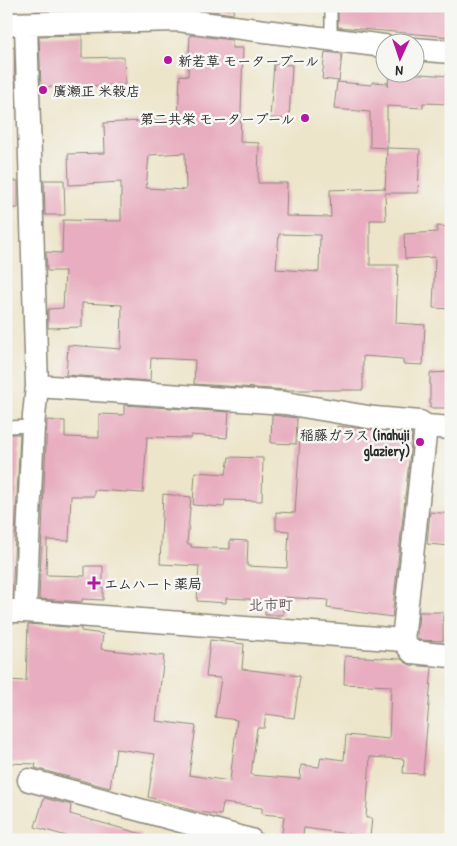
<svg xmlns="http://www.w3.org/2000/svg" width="457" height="846" font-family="'Patrick Hand','Klee One',sans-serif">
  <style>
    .building { fill: #e8adc0; fill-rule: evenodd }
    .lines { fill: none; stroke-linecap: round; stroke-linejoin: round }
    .service-casing { stroke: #8c887a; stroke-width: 14 }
    .minor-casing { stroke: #8c887a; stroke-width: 25 }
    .service { stroke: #fff; stroke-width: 11 }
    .minor { stroke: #fff; stroke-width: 22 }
    .poi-dot { fill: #b5179e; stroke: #f6f6f2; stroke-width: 2 }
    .labels { text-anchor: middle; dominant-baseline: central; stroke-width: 5; stroke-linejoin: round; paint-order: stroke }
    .poi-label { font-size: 14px; font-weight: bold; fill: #2b2b2b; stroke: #f6f6f2; text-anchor: start }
    .neighbourhood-label { font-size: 15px; font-weight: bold; fill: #6d585f; stroke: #f6f6f2 }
  </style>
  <rect width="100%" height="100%" fill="#f6f6f2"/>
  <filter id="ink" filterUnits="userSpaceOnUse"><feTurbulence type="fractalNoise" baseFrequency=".02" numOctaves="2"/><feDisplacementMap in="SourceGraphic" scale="10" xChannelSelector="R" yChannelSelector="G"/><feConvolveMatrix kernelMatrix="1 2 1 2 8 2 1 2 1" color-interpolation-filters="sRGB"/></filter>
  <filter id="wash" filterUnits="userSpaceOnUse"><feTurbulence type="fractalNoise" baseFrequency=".0096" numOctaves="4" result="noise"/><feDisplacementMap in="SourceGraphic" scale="20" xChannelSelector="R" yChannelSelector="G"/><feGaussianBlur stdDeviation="1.12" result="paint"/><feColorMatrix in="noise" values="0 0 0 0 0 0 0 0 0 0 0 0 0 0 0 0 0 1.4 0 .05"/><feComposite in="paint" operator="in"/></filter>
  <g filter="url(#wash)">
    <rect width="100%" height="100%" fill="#ede5ca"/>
    <g id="blocks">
      <path class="building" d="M35 6H82V9L35 10Z
        M191 6H234L233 14 191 8Z
        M338 6H451V37L338 27Z
        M82 35V58L124 57 125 85 41 87 39 36Z
        M190 35 232 40V48H243L240 142 259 143 258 183H287L286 216 331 217 330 190 385 188V190L387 148 420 149 418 193H385L386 220H370V265H398L396 323 425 325 423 365 403 364V359L363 356V390H288L194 384 195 360 151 358 150 381 66 375 68 345 121 349 122 305 82 303V327L48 328V309L63 308 65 271H47L46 252 62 253 63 220 121 221V182L69 185 68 154 105 153 104 123 178 119 180 75 188 76ZM185 153 186 190 146 188 149 155ZM279 234 320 235 319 272 276 269Z
        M6 47H14L15 88H6Z
        M325 52 342 54 339 81 322 79Z
        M274 64 292 65 289 119 270 118Z
        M389 72 451 76V104L423 103V108L387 106V148L370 147V112L334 109 337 82 372 85V82L388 83V86Z
        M44 180H64L65 215H45Z
        M6 181H18V208H6Z
        M437 226 451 227V309L433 308 435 257 405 259 404 234 437 232Z
        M451 372V408H430V373Z
        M124 405 229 412 227 438 191 435V438L147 437 143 493 94 490V496H71L69 541 47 540 46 575 85 576V566H103V600L82 599V602L39 599 47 420 65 421V437L99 438V414L124 415Z
        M272 415 297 418 296 444 271 443Z
        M337 426 412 434 392 617 327 608 328 600 283 597V615H265L266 600 226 598V603L197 601 199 566 160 564 163 494 191 497 187 544H191V547L230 549V540L248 541 247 566 287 568 289 531 276 530V512L295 513 300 438 337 441Z
        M6 434H20L12 598H6Z
        M229 457 263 458 262 501 225 500 224 507 193 505 195 472 226 474Z
        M430 512 451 514V546L427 544Z
        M419 612H443V641L419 640 417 636Z
        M28 624 81 628V631L103 634 101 649 164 656 156 721 196 726 189 775 230 781 237 720 215 717 221 678 206 677 210 640 244 644 242 669 300 676 294 718 266 714 264 728H257L251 775 300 779 301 765 319 767 321 757 344 760 346 735 389 739 391 686 344 684 345 656 401 659 410 665 432 667 423 774 403 773 404 759 370 757 366 818H372L370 837 304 828 303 836 282 834 284 816 262 814V808L223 803 221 815 198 812 148 797 155 754 116 749 110 788 35 768 36 764 6 763V680L26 681Z
        M44 798 71 805 70 814 142 834 141 840H80L35 827Z"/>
    </g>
  </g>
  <g filter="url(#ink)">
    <use href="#blocks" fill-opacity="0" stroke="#8c887a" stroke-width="1"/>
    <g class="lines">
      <defs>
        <path id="service" d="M331 6V41
          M6 427 33 426"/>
        <path id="minor" d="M6 24 178 20 384 46
          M414 49 451 52
          M37 386 285 403 374 418 420 422 426 426 451 428
          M6 611H25L33 426 37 386 26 25
          M25 611 403 640 412 652 451 656
          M403 640 426 426
          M29 780 251 840"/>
      </defs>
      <use href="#service" class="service-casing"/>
      <use href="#minor" class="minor-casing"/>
      <use href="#service" class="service"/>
      <use href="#minor" class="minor"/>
    </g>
  </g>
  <g class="poi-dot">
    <circle cx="168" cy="60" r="5"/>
    <circle cx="43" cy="90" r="5"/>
    <circle cx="305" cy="118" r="5"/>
    <circle cx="420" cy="442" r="5"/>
    <path d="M91.5 575.5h5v5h5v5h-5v5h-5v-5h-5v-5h5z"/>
  </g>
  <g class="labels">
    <g class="poi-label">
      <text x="178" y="60">新若草 モータープール</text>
      <text x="53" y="90">廣瀬正 米穀店</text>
      <text x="295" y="118" text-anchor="end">第二共栄 モータープール</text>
      <text x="410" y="434" text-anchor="end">稲藤ガラス (inahuji<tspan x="410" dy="16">glaziery)</tspan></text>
      <text x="104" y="583">エムハート薬局</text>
    </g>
    <g class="neighbourhood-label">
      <text x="271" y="604">北市町</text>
    </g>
  </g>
  <rect width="457" height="846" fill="none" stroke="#f6f6f2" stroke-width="25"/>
  <g transform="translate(400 58) rotate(183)"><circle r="24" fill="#f6f6f2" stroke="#a5a5a2"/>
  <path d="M0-4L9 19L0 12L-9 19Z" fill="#b5179e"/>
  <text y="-8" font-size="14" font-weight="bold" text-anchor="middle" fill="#2b2b2b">N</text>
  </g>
</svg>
